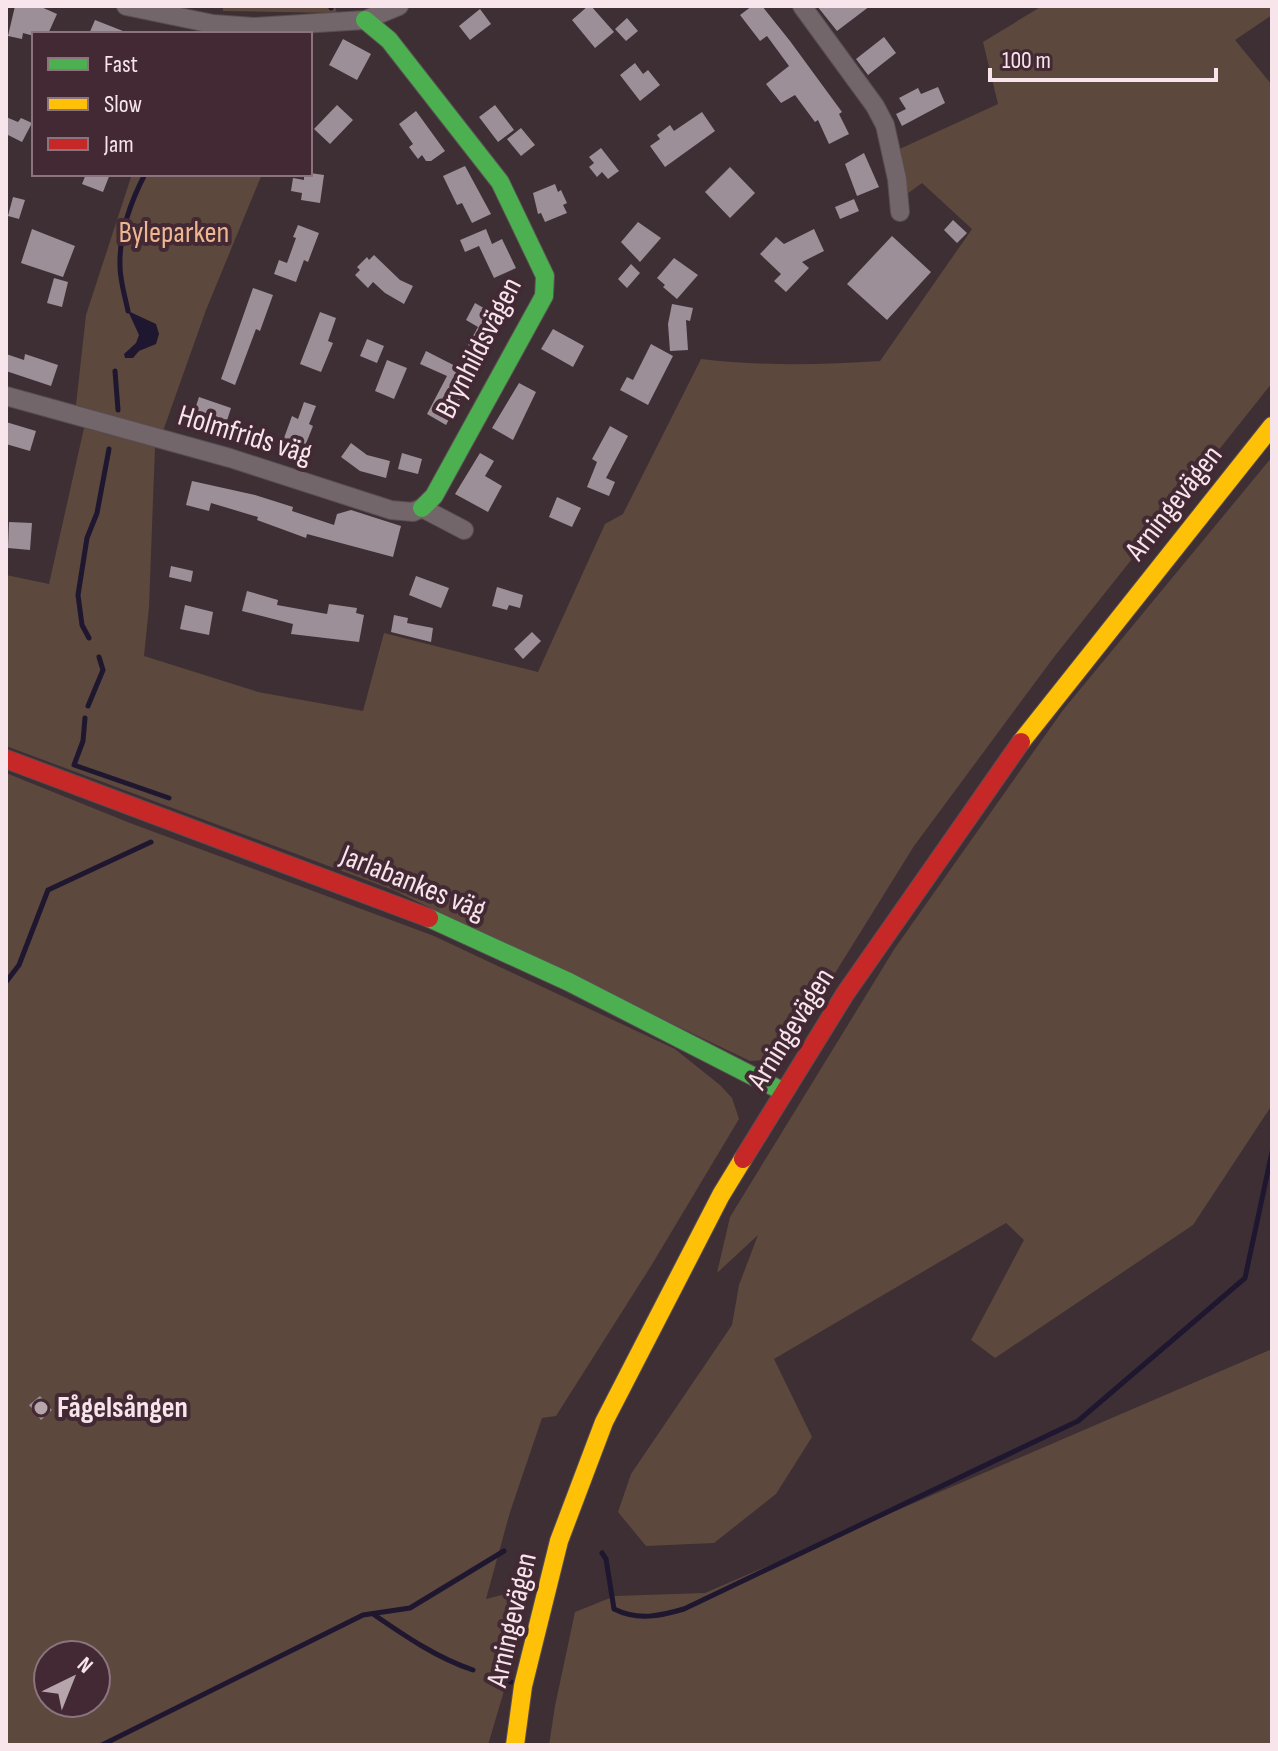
<svg xmlns="http://www.w3.org/2000/svg" width="1278" height="1751" font-family="'Sofia Sans Condensed',sans-serif">
  <style>
    .green { fill: #5c483d; fill-rule: evenodd }
    .water { fill: #1f1730 }
    .lines { fill: none; stroke-linecap: round; stroke-linejoin: round }
    .stream { stroke: #1f1730; stroke-width: 5 }
    .building { fill: #9c8f98 }
    .street-casing { stroke: #5a4d52; stroke-width: 20 }
    .fast-casing { stroke: #5a4d52; stroke-width: 20 }
    .slow-casing { stroke: #5a4d52; stroke-width: 20 }
    .jam-casing { stroke: #5a4d52; stroke-width: 20 }
    .street { stroke: #72666a; stroke-width: 18 }
    .fast { stroke: #4caf50; stroke-width: 18 }
    .slow { stroke: #ffc107; stroke-width: 18 }
    .jam { stroke: #c62828; stroke-width: 18 }
    .poi-dot { fill: #b6a5ab; stroke: #432933; stroke-width: 3 }
    .labels { text-anchor: middle; dominant-baseline: central; stroke-width: 8; stroke-linejoin: round; paint-order: stroke }
    .park-label { font-size: 30px; fill: #eeb791; stroke: #432933 }
    .street-label { font-size: 30px; fill: #f7e5eb; stroke: #432933 }
    .poi-label { font-size: 30px; font-weight: bold; fill: #f7e5eb; stroke: #432933; text-anchor: start }
  </style>
  <rect width="100%" height="100%" fill="#3d2f34"/>
  <path class="green" d="M223 6H335L337 13 223 11Z
    M1042 6H1272V15L1235 40 1272 85V383L1054 657 914 846 791 1044 777 1059 750 1061 393 890 6 746V575L49 584 84 428 155 447 149 607 144 656 258 692 363 711 384 633 538 672 605 524 623 514 701 359C759 366 821 365 880 361L972 229 922 183 903 197 893 152 998 104 983 42Z
    M132 174H262L206 310 163 431 76 405 86 315Z
    M1272 457V1105L1193 1225 995 1358 971 1340 1024 1240 1006 1223 774 1359 812 1437 776 1494 714 1543 646 1546 618 1512 631 1474 732 1325 739 1285 758 1235 717 1273 730 1217 895 948 1063 710Z
    M6 773 130 823 434 936 675 1049 720 1085 732 1098 739 1119 651 1266 556 1416 542 1418 510 1512 486 1599 526 1589 506 1684 488 1745H6ZM48 1655H96V1703H48Z
    M1272 1349V1745H549L555 1706 575 1612 615 1596 705 1593Z"/>
  <path class="water" d="M128 311 156 324 159 334 156 344 139 351 133 358H125L124 354 136 343 139 335Z"/>
  <g class="lines">
    <path class="stream" d="M330 6 331 8
      M128 311C125 296 120 281 120 266 119 235 131 201 145 174
      M115 371 118 410
      M89 638 82 625 78 595 87 538 97 513 109 449
      M88 706 103 670 99 657
      M85 718 83 741 74 765 169 798
      M6 982 19 965 48 890 151 842
      M602 1553 606 1559 614 1609C638 1621 660 1616 684 1609L1078 1421 1245 1278 1272 1152
      M373 1614C405 1636 437 1658 473 1670
      M491 1676 511 1682
      M102 1745 363 1615 410 1608 504 1551"/>
  </g>
  <path class="building" d="M15 6H39L57 14 48 34H34V36L23 33 22 39 8 36Z
    M588 6H591L614 32 595 48 572 20Z
    M752 6H762L790 41 842 112 839 114 849 134 829 144 818 120 815 122 795 95 781 103 766 84 789 66 767 36 760 41 740 15Z
    M817 6H870L837 31Z
    M480 9 491 24 470 40 459 26Z
    M627 18 638 31 626 41 615 29Z
    M95 20 128 33V34H89Z
    M884 37 896 53 868 75 856 59Z
    M343 39 371 54 357 80 329 65Z
    M635 63 643 74 648 70 660 85 640 101 620 75Z
    M938 87 945 103 902 126 896 114 906 109 899 98 918 88 921 94Z
    M337 105 353 120 330 144 314 129Z
    M495 105 514 130 498 142 479 117Z
    M416 111 445 151 431 161H426L422 155 418 159 409 147 413 144 399 124Z
    M702 112 715 131 665 167 650 146 660 139 657 135 670 125 674 131Z
    M6 117 18 122 21 118 32 123 22 142 6 134Z
    M521 128 535 145 521 156 507 139Z
    M601 148 619 171 608 179 602 172 597 177 589 167 594 163 589 157Z
    M864 153 879 187 857 196 845 164Z
    M465 166 491 214 472 223 462 203 457 205 443 176Z
    M730 167 755 193 730 218 705 192Z
    M310 173 324 175 320 203 301 200 302 193 291 191 293 178 304 180V174Z
    M86 174H110L103 192 82 184Z
    M555 184 558 192 561 190 567 203 563 205 567 213 545 222 541 213 538 214 533 193Z
    M13 197 25 200 19 219 8 216Z
    M854 199 859 211 840 219 835 207Z
    M953 220 967 233 957 243 944 230Z
    M638 222 661 238 640 262 621 242Z
    M298 225 319 233 308 262 304 260 296 282 274 274 279 260 287 263 296 238 293 237Z
    M32 229 75 246 63 277 21 263Z
    M486 229 492 244 502 239 516 268 494 278 479 246 465 252 460 240Z
    M814 229 824 251 802 262 809 268 786 292 774 281 781 274 760 254 776 237 784 244Z
    M892 236 931 272 887 320 847 284Z
    M374 255 400 280 413 286 404 304 385 293 373 282 368 288 355 275 360 270 357 267 367 257 369 260Z
    M674 258 698 275 677 299 663 287 665 285 657 278Z
    M631 264 640 273 627 288 618 279Z
    M54 278 68 282 62 307 47 303Z
    M253 288 273 295 260 331 256 329 235 385 221 379Z
    M500 289 517 298 486 355 468 345 478 327 466 320 475 303 489 311Z
    M672 304 693 308 690 321 686 320 688 350 670 351 668 324Z
    M320 312 336 318 328 341 333 343 321 372 300 364Z
    M553 329 584 346 573 367 541 349Z
    M367 339 384 346 377 363 360 356Z
    M651 344 673 356 648 405 620 390 627 377 633 380Z
    M426 351 473 375 446 425 427 414 447 376 420 364Z
    M6 354 24 360 25 354 58 365 51 386 6 371Z
    M387 360 407 368 394 399 375 391Z
    M519 383 536 392 513 440 492 428Z
    M199 397 231 408 222 436 190 424Z
    M304 402 316 406 309 424 313 426 301 456 280 449 292 416 298 419Z
    M6 422 36 431 30 451 6 444Z
    M610 426 628 436 606 478 615 482 609 496 587 487 597 462 592 459Z
    M351 443 367 455 390 461 386 478 360 471 341 457Z
    M402 453 422 459 418 474 398 469Z
    M480 453 494 461 485 476 502 486 488 512 455 494Z
    M192 481 255 495 293 507 292 511 334 525 337 514 351 510 401 526 393 557 307 534 306 538 257 520 258 517 211 503 209 511 186 505Z
    M557 497 581 508 572 527 549 517Z
    M9 522 32 523 30 550 8 548Z
    M171 566 193 571 191 582 169 577Z
    M416 576 449 588 441 608 409 595Z
    M497 587 523 595 520 608 509 605 507 610 492 606Z
    M247 591 278 600 277 605 327 614 329 604 357 608 356 613 364 615 359 642 291 634 293 624 242 611Z
    M185 605 213 612 209 635 180 629Z
    M394 615 408 618 407 623 433 628 431 642 391 632Z
    M532 632 541 641 523 659 514 649Z
    M40 1396 52 1410 41 1420 29 1405Z"/>
  <g class="lines">
    <defs>
      <path id="street" d="M126 6 213 24 254 27 365 20 399 6
        M802 6 875 106 885 125 897 179 900 212
        M6 396 230 458 391 510 413 512 422 508 464 530"/>
      <path id="fast" d="M365 20 389 40 500 182 545 276 544 296 434 496 422 508
        M429 918 569 982 784 1092"/>
      <path id="slow" d="M1021 742 1272 426
        M515 1745 523 1686 559 1541 604 1422 721 1195 743 1159"/>
      <path id="jam" d="M6 759 429 918
        M743 1159 845 994 1021 742"/>
    </defs>
    <use href="#street" class="street-casing"/>
    <use href="#fast" class="fast-casing"/>
    <use href="#slow" class="slow-casing"/>
    <use href="#jam" class="jam-casing"/>
    <use href="#street" class="street"/>
    <use href="#fast" class="fast"/>
    <use href="#slow" class="slow"/>
    <use href="#jam" class="jam"/>
  </g>
  <circle class="poi-dot" cx="41" cy="1408" r="8"/>
  <g class="labels">
    <g class="park-label">
      <text x="174" y="233">Byleparken</text>
    </g>
    <g class="street-label">
      <text transform="translate(479 348) rotate(-63)">Brynhildsvägen</text>
      <text transform="translate(245 435) rotate(17)">Holmfrids väg</text>
      <text transform="translate(1174 503) rotate(-52)">Arningevägen</text>
      <text transform="translate(413 883) rotate(22)">Jarlabankes väg</text>
      <text transform="translate(791 1029) rotate(-58)">Arningevägen</text>
      <text transform="translate(512 1620) rotate(-77)">Arningevägen</text>
    </g>
    <g class="poi-label">
      <text x="57" y="1408">Fågelsången</text>
    </g>
  </g>
  <rect width="1278" height="1751" fill="none" stroke="#f7e5eb" stroke-width="16"/>
  <rect x="32" y="32" width="280" height="144" fill="#432933" stroke="#8b747d" stroke-width="2"/>
  <rect x="48" y="58" width="40" height="12" fill="#4caf50" stroke="#8b747d" stroke-width="2"/>
  <text x="104" y="72" font-size="24" fill="#f7e5eb">Fast</text>
  <rect x="48" y="98" width="40" height="12" fill="#ffc107" stroke="#8b747d" stroke-width="2"/>
  <text x="104" y="112" font-size="24" fill="#f7e5eb">Slow</text>
  <rect x="48" y="138" width="40" height="12" fill="#c62828" stroke="#8b747d" stroke-width="2"/>
  <text x="104" y="152" font-size="24" fill="#f7e5eb">Jam</text>
  <g transform="translate(72 1679) rotate(43)"><circle r="38" fill="#432933" stroke="#8b747d" stroke-width="2"/>
  <path d="M0-6L14 30L0 20L-14 30Z" fill="#b6a5ab"/>
  <text y="-12" font-size="22" font-weight="bold" text-anchor="middle" fill="#f7e5eb">N</text>
  </g>
  <path d="M990 68v12h226v-12" fill="none" stroke="#f7e5eb" stroke-width="4"/>
  <text x="1002" y="68" font-size="24" fill="#f7e5eb" stroke="#432933" stroke-width="6" paint-order="stroke">100 m</text>
</svg>
